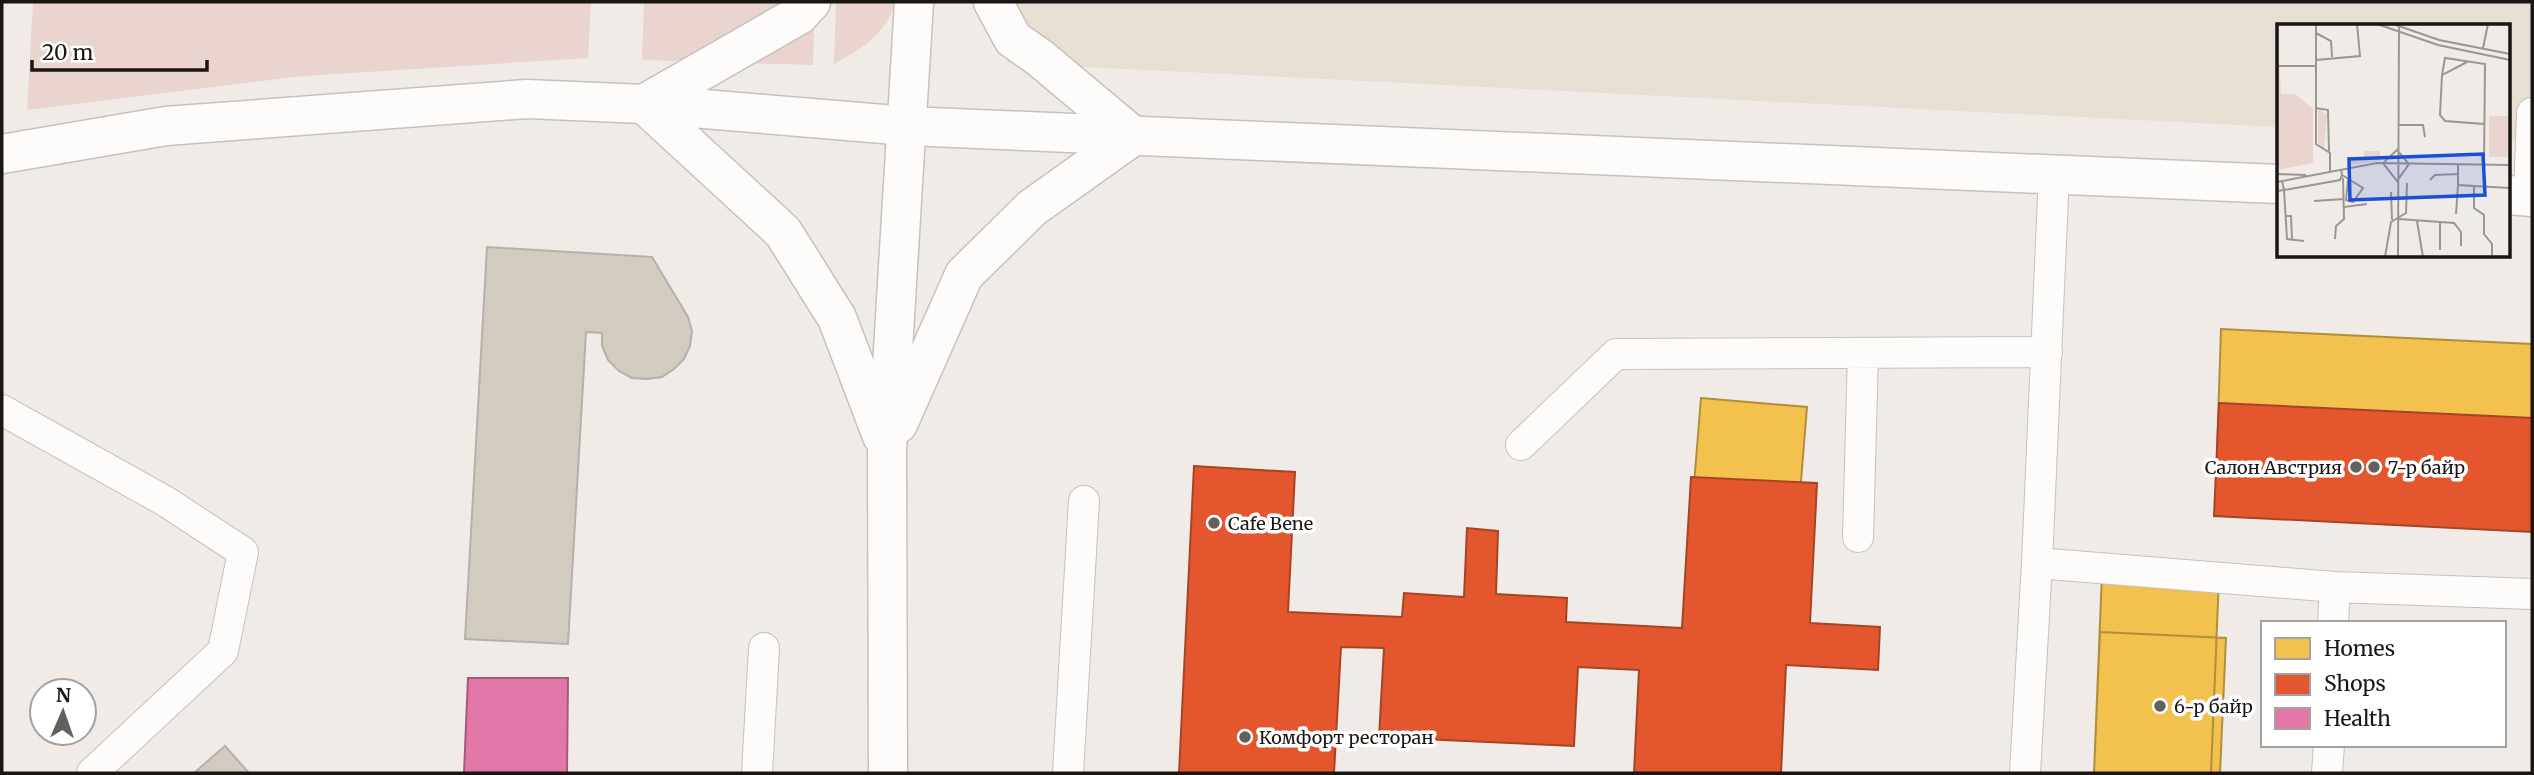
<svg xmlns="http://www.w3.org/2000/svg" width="2534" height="775" font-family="Merriweather,serif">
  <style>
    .built { fill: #e7ded4 }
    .green { fill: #ead4cf }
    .homes { fill: #f2c14e; stroke: #b18e3c; stroke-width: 2 }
    .shops { fill: #e4572e; stroke: #a74426; stroke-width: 2 }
    .health { fill: #e377a8; stroke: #a65a7b; stroke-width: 2 }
    .building { fill: #d2ccc0; stroke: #b4b1ad; stroke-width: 2 }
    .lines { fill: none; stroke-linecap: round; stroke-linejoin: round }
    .service-casing { stroke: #c5c1bd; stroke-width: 32 }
    .tertiary-casing { stroke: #c5c1bd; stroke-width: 41 }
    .secondary-casing { stroke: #c5c1bd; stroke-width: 41 }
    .service { stroke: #fdfcfb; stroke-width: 30 }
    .tertiary { stroke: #fdfcfb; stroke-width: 38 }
    .secondary { stroke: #fdfcfb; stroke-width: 38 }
    .poi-dot { fill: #64615d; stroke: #fff; stroke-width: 2.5 }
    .labels { text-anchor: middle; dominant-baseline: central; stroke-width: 7; stroke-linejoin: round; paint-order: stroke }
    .poi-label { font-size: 18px; fill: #191613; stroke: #fff; text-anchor: start }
    .inset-road { fill: none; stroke: #9a9692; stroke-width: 2 }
    .view { fill: #1d4ed8; fill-opacity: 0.15; stroke: #1d4ed8; stroke-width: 3.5 }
    .inset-edge { fill: none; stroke: #191613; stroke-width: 3.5 }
  </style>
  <rect width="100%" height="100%" fill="#f0ebe6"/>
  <path class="built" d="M984 2H2532V140L2508 139V26H2278V127L1008 63Z"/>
  <path class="green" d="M33 2H591L588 58 303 76 27 110Z
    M644 2H815L813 65 642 60Z
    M836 2H896C884 36 864 47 834 64Z"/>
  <path class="homes" d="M2221 329 2532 344V465L2217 451Z
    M1701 398 1807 407 1795 555 1689 546Z
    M2102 573 2219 577 2211 773H2094Z
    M2100 632 2226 638 2220 773H2094Z"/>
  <path class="shops" d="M2219 403 2532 418V532L2214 516Z
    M1194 466 1295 472 1288 612 1402 617 1404 593 1464 597 1467 528 1498 531 1496 594 1567 598 1566 622 1682 628 1691 477 1817 483 1810 623 1880 627 1878 670 1786 665 1781 773H1634L1639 670 1578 667 1574 746 1379 737 1384 648 1341 647 1334 773H1179Z"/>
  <path class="health" d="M468 678H568L567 773H464Z"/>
  <path class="building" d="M487 247 652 257 688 317 692 331 690 346 684 359 674 369 662 377 647 379 632 378 619 371 608 360 602 346V333L586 332 568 644 465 639Z
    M225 746 249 773H194Z"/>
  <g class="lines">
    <defs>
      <path id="service" d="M2054 173 2037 563 2335 587 2333 623
        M2529 196 2532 113
        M2 410 165 501 243 552 223 651 92 773
        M1521 445 1616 354 2047 352
        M1858 537 1863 353
        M2335 587 2532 594
        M757 773 764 648
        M1068 773 1084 501
        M2025 773 2037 563
        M2327 773 2329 745"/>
      <path id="tertiary" d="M2 154 166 126 527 99 644 104 907 126 2278 184
        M2508 195 2532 197"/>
      <path id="secondary" d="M811 2 799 15 644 104 783 232 837 318 882 436
        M898 424 964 275 1032 208 1133 136 1040 58 1013 39 993 2
        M888 773 887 449 914 2"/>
    </defs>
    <use href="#service" class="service-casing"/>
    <use href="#tertiary" class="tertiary-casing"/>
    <use href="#secondary" class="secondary-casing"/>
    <use href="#service" class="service"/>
    <use href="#tertiary" class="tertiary"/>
    <use href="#secondary" class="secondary"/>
  </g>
  <g class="poi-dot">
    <circle cx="2356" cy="467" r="7"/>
    <circle cx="2374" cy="467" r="7"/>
    <circle cx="1214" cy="523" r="7"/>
    <circle cx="2160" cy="706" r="7"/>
    <circle cx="1245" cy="737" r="7"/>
  </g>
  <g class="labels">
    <g class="poi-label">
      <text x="2342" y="467" text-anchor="end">Салон Австрия</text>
      <text x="2388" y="467">7-р байр</text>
      <text x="1228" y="523">Cafe Bene</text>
      <text x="2174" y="706">6-р байр</text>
      <text x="1259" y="737">Комфорт ресторан</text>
    </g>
  </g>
  <g transform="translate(2277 24)">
    <rect width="233" height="233" fill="#f0ebe6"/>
    <path d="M0 0 4 70H18L36 85V139L0 146ZM41 84 50 91 47 124 41 119ZM212 92H233V133H212ZM87 127H103V137L73 141 74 134 87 133Z" fill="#ead4cf"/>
    <path class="inset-road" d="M39 0V120L53 129V147M100 0 161 21 233 36M116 0 162 16 233 30M39 9 54 17 55 33M206 24 211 0M39 36 83 32 80 0M190 38 165 51 163 91 168 97 207 100M0 42H39M165 51 168 34 208 40 207 141M39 84 51 86 52 127M122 101H146L148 113M120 126 132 140 120 157 106 139ZM181 140V161L197 162V184L207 191V210L215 220V233M64 145 65 151 86 164 76 178 69 176 71 156M0 150 29 151M153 156 158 151 181 150M5 157 7 166 63 156 65 151M0 158 100 139 233 141M197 162 233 164M0 167 7 166 10 215 27 217M114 168 115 196M37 177 67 175M67 183 90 180M179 190 181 161M8 192H14L15 215M122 195 177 199 184 208V222M140 197 146 233M58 215 59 202 67 195 66 154M163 226V198M9 233H36M108 233 114 198 129 189 130 159M121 233 122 3"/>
    <path class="view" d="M206 130 208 171 73 176 72 135Z"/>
    <rect width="233" height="233" class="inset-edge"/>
  </g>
  <rect width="2534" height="775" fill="none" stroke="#191613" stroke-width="7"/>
  <rect x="2261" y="621" width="245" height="126" fill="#ffffff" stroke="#a3a2a1" stroke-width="2"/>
  <rect x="2275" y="638" width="35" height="21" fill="#f2c14e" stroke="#a3a2a1" stroke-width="2"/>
  <text x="2324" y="656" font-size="21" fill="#191613">Homes</text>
  <rect x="2275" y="674" width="35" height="21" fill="#e4572e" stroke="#a3a2a1" stroke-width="2"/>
  <text x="2324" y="691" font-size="21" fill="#191613">Shops</text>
  <rect x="2275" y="708" width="35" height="21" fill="#e377a8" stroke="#a3a2a1" stroke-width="2"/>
  <text x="2324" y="726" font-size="21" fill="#191613">Health</text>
  <g transform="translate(63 712) rotate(2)"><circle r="33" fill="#ffffff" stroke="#a3a2a1" stroke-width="2"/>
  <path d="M0-5L12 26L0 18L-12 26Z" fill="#64615d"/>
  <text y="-10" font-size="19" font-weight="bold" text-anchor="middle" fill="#191613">N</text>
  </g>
  <path d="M32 60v10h175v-10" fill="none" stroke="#191613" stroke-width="3.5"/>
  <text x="42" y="60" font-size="21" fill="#191613" stroke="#ffffff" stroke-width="5" paint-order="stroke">20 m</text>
</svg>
